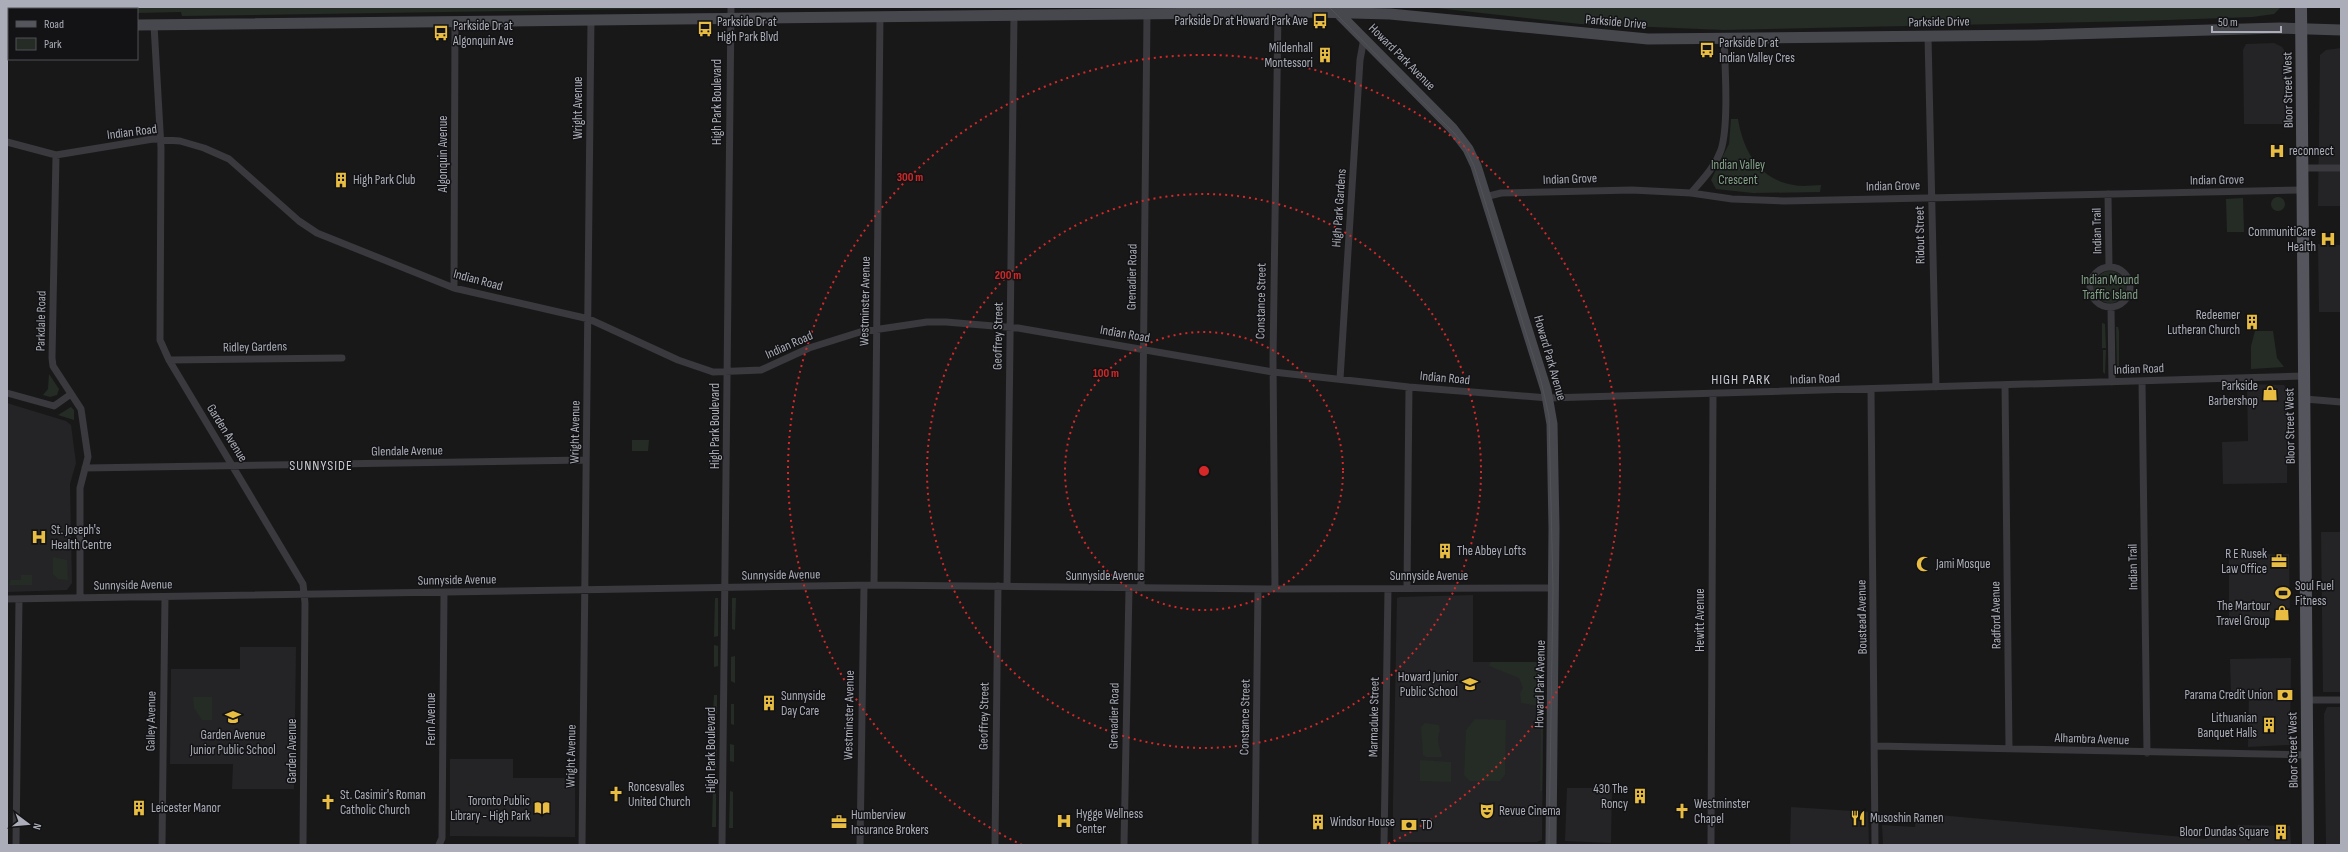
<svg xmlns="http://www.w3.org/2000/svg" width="2348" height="852" font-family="'Sofia Sans Condensed',sans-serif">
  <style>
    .built { fill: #242426 }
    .green { fill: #242c25 }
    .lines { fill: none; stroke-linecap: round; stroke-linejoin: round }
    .street { stroke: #39393e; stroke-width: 7 }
    .secondary { stroke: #47484e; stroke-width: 11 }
    .primary { stroke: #55565d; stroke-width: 12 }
    .tram { stroke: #525359; stroke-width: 1 }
    .ring { fill: none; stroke: #d62828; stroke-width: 2; stroke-dasharray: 2 4 }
    .labels { text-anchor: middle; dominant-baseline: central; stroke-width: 3; stroke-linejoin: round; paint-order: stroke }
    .poi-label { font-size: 13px; fill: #abaeb9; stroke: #131315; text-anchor: start }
    .street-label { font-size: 13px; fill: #abaeb9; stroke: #131315 }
    .park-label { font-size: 13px; fill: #83a287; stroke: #131315 }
    .neighbourhood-label { font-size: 14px; letter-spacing: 1px; fill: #cbcdd5; stroke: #131315 }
    .centre { fill: #d62828; stroke: #131315; stroke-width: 2 }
    .ring-label { font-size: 12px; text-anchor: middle; font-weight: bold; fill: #d62828; stroke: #131315; stroke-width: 3; stroke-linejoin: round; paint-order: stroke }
  </style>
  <rect width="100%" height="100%" fill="#181819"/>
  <path class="built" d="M2274 43 2282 47 2286 53 2285 124H2244L2243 50 2246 44Z
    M2341 48V206H2318L2320 55 2326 50Z
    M2318 244 2341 245V312H2319Z
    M2247 384 2284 385 2287 391V483L2223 484 2222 442 2248 441Z
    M7 403 66 421 71 425 76 463 70 484 72 583 67 590 7 592Z
    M2321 532H2341V692H2323Z
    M2289 554 2290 618 2229 619V555Z
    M1473 595V662H1544L1542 840 1537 842H1395L1393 840V802L1397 598 1400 597Z
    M240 647H296L294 789H232L233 764H170L171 669H240Z
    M2291 658 2290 745 2248 747 2249 691 2231 692 2230 659Z
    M2327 707H2341V845H2326L2324 714Z
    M450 759H513V778H575V837L450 836Z
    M1567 788H1612L1611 843 1565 841Z
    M1791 807 1868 812 1869 845H1790Z
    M1916 813 2206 839 2210 829 2237 832 2238 825 2290 826 2291 845H1883L1882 825 1915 827Z"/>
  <path class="green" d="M7 7H776L182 16 181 12 137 13V9H9V13H7Z
    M1428 7H2281L2274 14 2252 17 2140 21 1724 30 1580 24Z
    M1731 119H1738C1743 150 1759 180 1794 185 1802 187 1813 185 1821 185L1820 192 1753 193 1716 189 1711 180 1729 144Z
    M2271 204a7 7 0 1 1 14 0a7 7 0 1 1-14 0Z
    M2243 198 2244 232H2227L2226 199Z
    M2094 287a16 16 0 1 1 32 0a16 16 0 1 1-32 0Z
    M2102 323 2105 324 2106 348H2102Z
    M2116 327H2118L2119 331V373L2117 372Z
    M2255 331H2273L2277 358 2284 367 2251 369V346Z
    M2103 350H2106L2105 374 2103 372Z
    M49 374 59 389 57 395 50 397 43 395 48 389Z
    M71 407 74 410V420L58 415Z
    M632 440H649L648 451H632Z
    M53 557 67 560 68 580 58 579 53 574Z
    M21 575H32V585H9L11 580H21Z
    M715 598H718V636L714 637Z
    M732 598H736L735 630 732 629Z
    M714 645 718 646V666L714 667Z
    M735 656V683L731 681V657Z
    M1491 662H1544V707L1521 703 1520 693 1523 688 1519 678 1489 666Z
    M714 695H717V714H713Z
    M193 697H212V720H202L194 708Z
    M731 704H734V725L731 724Z
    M1475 719 1506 720 1505 775 1500 781H1470L1464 775 1466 730Z
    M1541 722 1543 723 1542 791H1540Z
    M1425 723 1439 725 1440 730C1435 740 1441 750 1442 757H1426L1423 755 1421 727Z
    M730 744 734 745V762L730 761Z
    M713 748 717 749 716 768H713Z
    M1420 760 1451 762V782L1420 781Z
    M713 789 716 791V827H712Z
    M730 791 733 792V828H729Z"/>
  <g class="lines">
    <path class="street" d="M107 9V7
      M154 25 161 148 160 340 169 360 303 584 305 603 303 845
      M1928 36 1936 387
      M7 142 56 155 153 139 180 141 204 148 229 159 299 221 317 233 454 288 589 319 678 360 713 372 761 370 809 348 860 332 927 322H946L1018 328 1273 372 1409 387 1548 398 2303 376
      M56 155 52 358 53 366 81 409 88 457 80 488V598
      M2303 168H2341
      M1691 193C1703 179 1715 167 1721 150 1729 125 1725 66 1724 38
      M2108 194 2109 267
      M1485 197 1501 193 1632 190 1691 193 1732 199 1784 201 2302 190
      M2090 287a20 20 0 1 1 40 0a20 20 0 1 1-40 0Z
      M454 288 455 21
      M2111 307 2112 382
      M169 360 342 358
      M1340 379 1360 60 1364 38
      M2142 381 2147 753
      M2005 385 2009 748
      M1871 389 1875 845
      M7 393 54 406 71 394
      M2305 399 2341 402
      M85 468 586 460
      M874 585 880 16
      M1007 586 1014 15
      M1141 588 1147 14
      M1407 588 1409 387
      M1275 589 1273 359 1278 12
      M7 599 874 585 1283 589 1555 588
      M2306 700H2341
      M1876 746 2307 755
      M16 845 19 599
      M162 845 165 597
      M439 845 442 838 444 593
      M582 845 591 19
      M722 845 731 7
      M860 845 864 586
      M995 845 998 586
      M1124 845 1129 588
      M1255 845 1258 589
      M1384 845 1388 589
      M1711 845 1713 394"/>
    <path class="secondary" d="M1337 12 1452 128 1468 149 1476 166 1546 390 1552 424 1554 528 1551 845
      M137 25 1314 12 1390 14 1648 39 2035 35 2280 28 2341 30
      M7 26H9"/>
    <path class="primary" d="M2301 7 2308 845"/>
    <path class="tram" d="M1329 7 1454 133 1464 145 1474 166 1541 381 1549 416 1553 588 1549 845
      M7 845H110"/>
  </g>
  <g class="ring">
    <circle cx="1204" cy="471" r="139"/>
    <circle cx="1204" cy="471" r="277"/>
    <path d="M1022 845A416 416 0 1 1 1386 845"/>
  </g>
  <defs>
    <symbol id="bus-bare" viewBox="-9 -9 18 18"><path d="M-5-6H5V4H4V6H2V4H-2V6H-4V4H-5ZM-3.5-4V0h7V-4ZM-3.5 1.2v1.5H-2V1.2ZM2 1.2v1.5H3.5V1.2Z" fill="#e8bd41" stroke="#131315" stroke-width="2.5" paint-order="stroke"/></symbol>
    <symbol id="building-bare" viewBox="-9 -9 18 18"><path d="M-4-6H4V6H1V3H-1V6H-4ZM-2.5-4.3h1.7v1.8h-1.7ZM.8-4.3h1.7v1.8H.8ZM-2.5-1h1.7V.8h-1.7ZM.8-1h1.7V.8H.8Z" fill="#e8bd41" stroke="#131315" stroke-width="2.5" paint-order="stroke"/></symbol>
    <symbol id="hospital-bare" viewBox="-9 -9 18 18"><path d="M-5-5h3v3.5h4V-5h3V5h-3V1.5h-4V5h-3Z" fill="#e8bd41" stroke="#131315" stroke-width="2.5" paint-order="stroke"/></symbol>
    <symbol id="shop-bare" viewBox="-9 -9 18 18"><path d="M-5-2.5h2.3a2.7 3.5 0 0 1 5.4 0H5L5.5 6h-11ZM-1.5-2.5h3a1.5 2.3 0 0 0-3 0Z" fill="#e8bd41" stroke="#131315" stroke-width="2.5" paint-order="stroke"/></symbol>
    <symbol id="office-bare" viewBox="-9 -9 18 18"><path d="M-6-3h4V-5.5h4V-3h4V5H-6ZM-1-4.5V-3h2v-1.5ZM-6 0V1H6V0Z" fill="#e8bd41" stroke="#131315" stroke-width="2.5" paint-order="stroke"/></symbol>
    <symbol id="mosque-bare" viewBox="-9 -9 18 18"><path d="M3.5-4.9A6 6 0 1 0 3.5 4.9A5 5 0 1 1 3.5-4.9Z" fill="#e8bd41" stroke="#131315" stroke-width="2.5" paint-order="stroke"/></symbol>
    <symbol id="stadium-bare" viewBox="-9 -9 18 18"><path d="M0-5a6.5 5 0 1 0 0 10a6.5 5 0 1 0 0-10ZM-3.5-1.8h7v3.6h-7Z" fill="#e8bd41" stroke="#131315" stroke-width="2.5" paint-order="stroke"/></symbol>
    <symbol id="school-bare" viewBox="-9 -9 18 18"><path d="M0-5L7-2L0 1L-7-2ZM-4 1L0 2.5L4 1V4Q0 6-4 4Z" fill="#e8bd41" stroke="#131315" stroke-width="2.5" paint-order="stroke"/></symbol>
    <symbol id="bank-bare" viewBox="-9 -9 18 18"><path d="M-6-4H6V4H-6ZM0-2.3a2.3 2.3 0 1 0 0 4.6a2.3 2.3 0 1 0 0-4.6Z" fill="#e8bd41" stroke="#131315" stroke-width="2.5" paint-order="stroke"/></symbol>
    <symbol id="church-bare" viewBox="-9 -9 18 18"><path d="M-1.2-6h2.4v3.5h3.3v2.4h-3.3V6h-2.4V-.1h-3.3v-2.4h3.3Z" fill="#e8bd41" stroke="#131315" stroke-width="2.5" paint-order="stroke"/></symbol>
    <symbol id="library-bare" viewBox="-9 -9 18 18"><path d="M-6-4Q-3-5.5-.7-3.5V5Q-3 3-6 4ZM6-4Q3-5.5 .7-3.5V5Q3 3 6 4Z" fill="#e8bd41" stroke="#131315" stroke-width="2.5" paint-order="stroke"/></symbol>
    <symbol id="theatre-bare" viewBox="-9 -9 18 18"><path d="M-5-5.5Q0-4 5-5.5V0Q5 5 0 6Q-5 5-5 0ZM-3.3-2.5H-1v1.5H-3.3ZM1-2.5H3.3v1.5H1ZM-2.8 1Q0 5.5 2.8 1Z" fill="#e8bd41" stroke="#131315" stroke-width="2.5" paint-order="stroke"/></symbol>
    <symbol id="restaurant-bare" viewBox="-9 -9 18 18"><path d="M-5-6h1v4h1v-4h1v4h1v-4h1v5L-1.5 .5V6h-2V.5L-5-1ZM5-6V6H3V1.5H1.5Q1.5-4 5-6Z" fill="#e8bd41" stroke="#131315" stroke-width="2.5" paint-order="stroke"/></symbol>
  </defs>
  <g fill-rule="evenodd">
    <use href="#bus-bare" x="1309" y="10" width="22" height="22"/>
    <use href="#bus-bare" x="694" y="18" width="22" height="22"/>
    <use href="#bus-bare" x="430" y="22" width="22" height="22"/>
    <use href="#bus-bare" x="1696" y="39" width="22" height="22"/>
    <use href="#building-bare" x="1314" y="44" width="22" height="22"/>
    <use href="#hospital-bare" x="2266" y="140" width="22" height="22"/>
    <use href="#building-bare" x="330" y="169" width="22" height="22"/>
    <use href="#hospital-bare" x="2317" y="228" width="22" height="22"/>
    <use href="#building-bare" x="2241" y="311" width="22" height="22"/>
    <use href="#shop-bare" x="2259" y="382" width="22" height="22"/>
    <use href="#hospital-bare" x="28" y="526" width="22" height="22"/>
    <use href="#building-bare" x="1434" y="540" width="22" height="22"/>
    <use href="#office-bare" x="2268" y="550" width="22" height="22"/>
    <use href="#mosque-bare" x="1913" y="553" width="22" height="22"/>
    <use href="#stadium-bare" x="2272" y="582" width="22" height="22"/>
    <use href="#shop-bare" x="2271" y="602" width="22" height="22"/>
    <use href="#school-bare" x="1459" y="673" width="22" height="22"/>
    <use href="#bank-bare" x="2274" y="684" width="22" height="22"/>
    <use href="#building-bare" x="758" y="692" width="22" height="22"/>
    <use href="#school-bare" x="222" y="706" width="22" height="22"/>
    <use href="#building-bare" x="2258" y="714" width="22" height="22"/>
    <use href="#church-bare" x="605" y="783" width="22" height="22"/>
    <use href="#building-bare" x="1629" y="785" width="22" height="22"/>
    <use href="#church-bare" x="317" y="791" width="22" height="22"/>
    <use href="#building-bare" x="128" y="797" width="22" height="22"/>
    <use href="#library-bare" x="531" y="797" width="22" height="22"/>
    <use href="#theatre-bare" x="1476" y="800" width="22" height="22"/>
    <use href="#church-bare" x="1671" y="800" width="22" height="22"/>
    <use href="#restaurant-bare" x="1847" y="807" width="22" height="22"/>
    <use href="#hospital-bare" x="1053" y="810" width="22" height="22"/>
    <use href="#office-bare" x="828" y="811" width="22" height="22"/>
    <use href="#building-bare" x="1307" y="811" width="22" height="22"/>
    <use href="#bank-bare" x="1398" y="814" width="22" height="22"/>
    <use href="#building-bare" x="2270" y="821" width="22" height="22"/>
  </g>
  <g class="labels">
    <g class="poi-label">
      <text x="1308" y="21" text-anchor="end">Parkside Dr at Howard Park Ave</text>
      <text x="717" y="22">Parkside Dr at<tspan x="717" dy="15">High Park Blvd</tspan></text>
      <text x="453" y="26">Parkside Dr at<tspan x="453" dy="15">Algonquin Ave</tspan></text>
      <text x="1719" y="43">Parkside Dr at<tspan x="1719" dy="15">Indian Valley Cres</tspan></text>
      <text x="1313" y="48" text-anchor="end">Mildenhall<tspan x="1313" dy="15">Montessori</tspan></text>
      <text x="2289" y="151">reconnect</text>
      <text x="353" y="180">High Park Club</text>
      <text x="2316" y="232" text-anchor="end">CommunitiCare<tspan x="2316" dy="15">Health</tspan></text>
      <text x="2240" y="315" text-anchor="end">Redeemer<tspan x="2240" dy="15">Lutheran Church</tspan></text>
      <text x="2258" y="386" text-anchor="end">Parkside<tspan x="2258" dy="15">Barbershop</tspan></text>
      <text x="51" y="530">St. Joseph's<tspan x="51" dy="15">Health Centre</tspan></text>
      <text x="1457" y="551">The Abbey Lofts</text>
      <text x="2267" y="554" text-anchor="end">R E Rusek<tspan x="2267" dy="15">Law Office</tspan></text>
      <text x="1936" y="564">Jami Mosque</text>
      <text x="2295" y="586">Soul Fuel<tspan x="2295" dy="15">Fitness</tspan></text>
      <text x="2270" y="606" text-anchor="end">The Martour<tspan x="2270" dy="15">Travel Group</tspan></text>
      <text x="1458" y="677" text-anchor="end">Howard Junior<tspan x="1458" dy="15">Public School</tspan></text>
      <text x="2273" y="695" text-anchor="end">Parama Credit Union</text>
      <text x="781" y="696">Sunnyside<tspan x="781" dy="15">Day Care</tspan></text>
      <text x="2257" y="718" text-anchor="end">Lithuanian<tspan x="2257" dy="15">Banquet Halls</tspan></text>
      <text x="233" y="735" text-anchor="middle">Garden Avenue<tspan x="233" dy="15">Junior Public School</tspan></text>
      <text x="628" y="787">Roncesvalles<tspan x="628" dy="15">United Church</tspan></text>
      <text x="1628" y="789" text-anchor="end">430 The<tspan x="1628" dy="15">Roncy</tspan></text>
      <text x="340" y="795">St. Casimir's Roman<tspan x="340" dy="15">Catholic Church</tspan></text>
      <text x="530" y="801" text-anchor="end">Toronto Public<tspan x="530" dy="15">Library - High Park</tspan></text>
      <text x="1694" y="804">Westminster<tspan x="1694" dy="15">Chapel</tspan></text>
      <text x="151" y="808">Leicester Manor</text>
      <text x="1499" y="811">Revue Cinema</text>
      <text x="1076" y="814">Hygge Wellness<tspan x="1076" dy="15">Center</tspan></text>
      <text x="851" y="815">Humberview<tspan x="851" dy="15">Insurance Brokers</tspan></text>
      <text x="1870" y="818">Musoshin Ramen</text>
      <text x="1330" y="822">Windsor House</text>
      <text x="1421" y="825">TD</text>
      <text x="2269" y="832" text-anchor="end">Bloor Dundas Square</text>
    </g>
    <g class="street-label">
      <text transform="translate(1616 22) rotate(5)">Parkside Drive</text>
      <text transform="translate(1939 22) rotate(-1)">Parkside Drive</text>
      <text transform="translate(1402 57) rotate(45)">Howard Park Avenue</text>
      <text transform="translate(2288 90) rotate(-91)">Bloor Street West</text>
      <text transform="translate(717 102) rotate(-90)">High Park Boulevard</text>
      <text transform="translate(578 108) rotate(-90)">Wright Avenue</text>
      <text transform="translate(132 132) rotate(-7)">Indian Road</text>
      <text transform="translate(443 154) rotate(-90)">Algonquin Avenue</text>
      <text transform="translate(1570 179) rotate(-2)">Indian Grove</text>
      <text transform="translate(2217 180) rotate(-1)">Indian Grove</text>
      <text transform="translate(1893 186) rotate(-1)">Indian Grove</text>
      <text transform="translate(1339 208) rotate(-86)">High Park Gardens</text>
      <text transform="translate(2097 231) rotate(-91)">Indian Trail</text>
      <text transform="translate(1920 235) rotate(-91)">Ridout Street</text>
      <text transform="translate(1132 277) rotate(-89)">Grenadier Road</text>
      <text transform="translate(478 280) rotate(15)">Indian Road</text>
      <text transform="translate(865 301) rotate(-89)">Westminster Avenue</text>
      <text transform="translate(1261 301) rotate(-89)">Constance Street</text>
      <text transform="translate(41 321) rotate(-89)">Parkdale Road</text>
      <text transform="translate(1125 334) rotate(10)">Indian Road</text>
      <text transform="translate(998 336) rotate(-89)">Geoffrey Street</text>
      <text transform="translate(789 345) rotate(-24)">Indian Road</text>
      <text transform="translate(255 347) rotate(-1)">Ridley Gardens</text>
      <text transform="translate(1550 358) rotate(74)">Howard Park Avenue</text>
      <text transform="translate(2139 369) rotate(-2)">Indian Road</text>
      <text transform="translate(1445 378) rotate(5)">Indian Road</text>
      <text transform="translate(1815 379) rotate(-2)">Indian Road</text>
      <text transform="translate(715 426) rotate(-90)">High Park Boulevard</text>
      <text transform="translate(2290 426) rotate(-91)">Bloor Street West</text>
      <text transform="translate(575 432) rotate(-89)">Wright Avenue</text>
      <text transform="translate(227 433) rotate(58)">Garden Avenue</text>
      <text transform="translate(407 451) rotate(-1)">Glendale Avenue</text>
      <text transform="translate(2133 567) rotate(-91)">Indian Trail</text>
      <text transform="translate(781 575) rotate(-1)">Sunnyside Avenue</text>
      <text x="1105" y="576">Sunnyside Avenue</text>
      <text x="1429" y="576">Sunnyside Avenue</text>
      <text transform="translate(457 580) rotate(-1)">Sunnyside Avenue</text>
      <text transform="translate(133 585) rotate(-1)">Sunnyside Avenue</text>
      <text transform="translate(1996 615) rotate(-91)">Radford Avenue</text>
      <text transform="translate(1862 617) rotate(-91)">Boustead Avenue</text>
      <text transform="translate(1700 620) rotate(-90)">Hewitt Avenue</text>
      <text transform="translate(1540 684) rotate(-89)">Howard Park Avenue</text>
      <text transform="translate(849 715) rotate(-89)">Westminster Avenue</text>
      <text transform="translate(984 716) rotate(-89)">Geoffrey Street</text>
      <text transform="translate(1114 716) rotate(-89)">Grenadier Road</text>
      <text transform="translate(1245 717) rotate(-89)">Constance Street</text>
      <text transform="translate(1374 717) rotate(-89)">Marmaduke Street</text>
      <text transform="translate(431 719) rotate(-90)">Fern Avenue</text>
      <text transform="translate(151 721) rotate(-89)">Galley Avenue</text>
      <text transform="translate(2092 739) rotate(2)">Alhambra Avenue</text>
      <text transform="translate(711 750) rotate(-90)">High Park Boulevard</text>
      <text transform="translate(2293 750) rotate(-91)">Bloor Street West</text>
      <text transform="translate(292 751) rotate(-90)">Garden Avenue</text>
      <text transform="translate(571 756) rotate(-89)">Wright Avenue</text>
    </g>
    <g class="park-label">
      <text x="1738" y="165">Indian Valley<tspan x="1738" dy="15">Crescent</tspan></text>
      <text x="2110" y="280">Indian Mound<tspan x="2110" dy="15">Traffic Island</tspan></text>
    </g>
    <g class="neighbourhood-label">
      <text x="1741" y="379">HIGH PARK</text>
      <text x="321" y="465">SUNNYSIDE</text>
    </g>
  </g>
  <circle cx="1204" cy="471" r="6" class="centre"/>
  <g class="ring-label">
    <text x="910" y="181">300 m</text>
    <text x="1008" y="279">200 m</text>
    <text x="1106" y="377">100 m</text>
  </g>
  <rect width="2348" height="852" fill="none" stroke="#abaeb9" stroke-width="16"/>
  <rect x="8" y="8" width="130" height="52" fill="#131315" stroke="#505157"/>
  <rect x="16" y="21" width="20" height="6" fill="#55565d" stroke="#505157"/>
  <text x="44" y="28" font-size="12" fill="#abaeb9">Road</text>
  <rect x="16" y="38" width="20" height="12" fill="#242c25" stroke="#505157"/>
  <text x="44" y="48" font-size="12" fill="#abaeb9">Park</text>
  <g transform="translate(28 824) rotate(106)" stroke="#131315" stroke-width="3" paint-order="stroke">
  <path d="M0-3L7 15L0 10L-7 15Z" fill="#abaeb9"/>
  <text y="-6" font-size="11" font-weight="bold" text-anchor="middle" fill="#abaeb9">N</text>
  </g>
  <path d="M2212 26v6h69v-6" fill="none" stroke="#abaeb9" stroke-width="2"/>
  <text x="2218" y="26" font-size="12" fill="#abaeb9" stroke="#131315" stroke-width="3" paint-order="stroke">50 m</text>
</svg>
